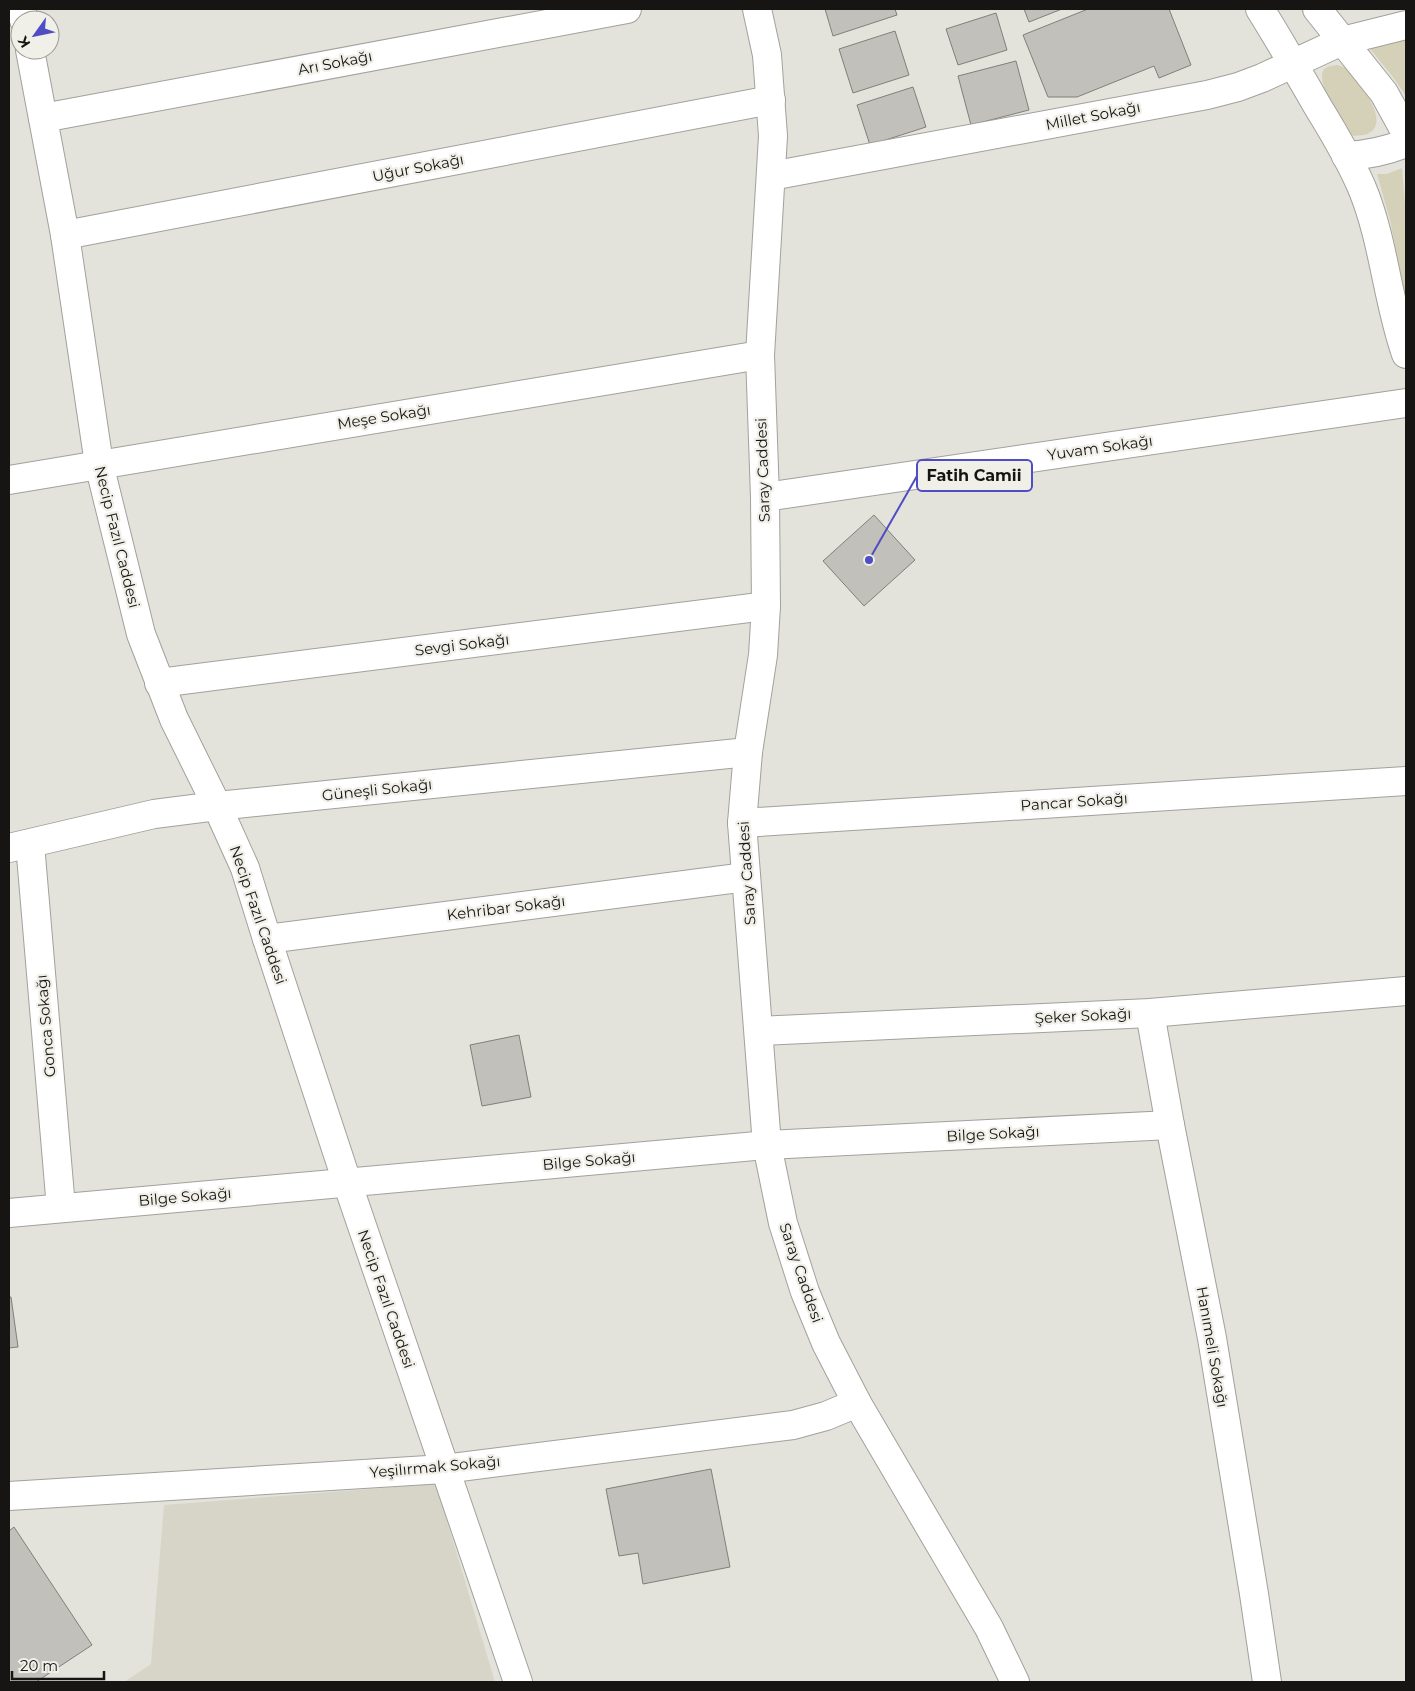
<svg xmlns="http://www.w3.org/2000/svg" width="1415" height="1691" viewBox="0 0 1415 1691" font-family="Montserrat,sans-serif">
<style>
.built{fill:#d7d5c7}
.green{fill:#d5d1b8}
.building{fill:#c2c0ba;stroke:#807f79}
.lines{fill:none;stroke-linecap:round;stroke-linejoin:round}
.street-casing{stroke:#a2a19b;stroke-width:30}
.secondary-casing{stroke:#a2a19b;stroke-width:30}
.street{stroke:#fff;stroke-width:28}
.secondary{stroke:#fff;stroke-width:28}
.labels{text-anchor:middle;stroke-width:4.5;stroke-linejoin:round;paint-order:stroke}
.street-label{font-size:15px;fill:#161513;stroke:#f0efe8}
.leader{fill:none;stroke:#4f4dc3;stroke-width:2}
.callout-dot{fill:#4f4dc3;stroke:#f0efe8;stroke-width:2}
.callout{fill:#f0efe8;stroke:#4f4dc3;stroke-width:2}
.callout-label{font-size:16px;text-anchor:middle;font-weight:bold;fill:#161513}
</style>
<rect width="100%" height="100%" fill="#e3e2db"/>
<path class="built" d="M436,1484L495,1682H124L151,1664L164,1505Z"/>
<g class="green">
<path d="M1406,35V96L1393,77L1367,45Z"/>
<path d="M1337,65C1341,66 1345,67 1348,70C1359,79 1391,123 1369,133C1365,136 1358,135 1353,136C1353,135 1347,132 1347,131C1339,123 1317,82 1323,71C1326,66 1332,66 1337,65Z"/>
<path d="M1402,168L1406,216V301L1390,220L1377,174H1387Z"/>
</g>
<g class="building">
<path d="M825,9H895L897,15L833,36Z"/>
<path d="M1024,9H1062L1029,22Z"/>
<path d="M1088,9H1169L1191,65L1159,78L1154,66L1077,97H1048L1023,35Z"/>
<path d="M996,13L1007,50L958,65L946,29Z"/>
<path d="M895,31L909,75L853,93L839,49Z"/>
<path d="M1016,61L1029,110L971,125L958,76Z"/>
<path d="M913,87L926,127L870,145L857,105Z"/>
<path d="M874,515L915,560L864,606L823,561Z"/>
<path d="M519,1035L531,1097L482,1106L470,1045Z"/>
<path d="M9,1297H11L18,1347L9,1348Z"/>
<path d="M711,1469L730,1567L643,1584L638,1553L619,1556L606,1489Z"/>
<path d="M14,1527L92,1645L36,1682H9V1531Z"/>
</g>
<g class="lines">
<g class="street-casing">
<g id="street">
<path d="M43,118L627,9"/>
<path d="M771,176L1207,95L1238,87L1262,78L1342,41L1406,25"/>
<path d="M65,235L771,100"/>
<path d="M9,480L760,355"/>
<path d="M765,497L1406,403"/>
<path d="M159,683L766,606"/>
<path d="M742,823L1406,781"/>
<path d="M30,844L61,1208"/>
<path d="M9,848L154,814L217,806L748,752"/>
<path d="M267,939L746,877"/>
<path d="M1150,1013L1170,1125L1212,1338L1254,1594L1267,1682"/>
<path d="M759,1031L1150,1013L1406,991"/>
<path d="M9,1213L767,1145L1170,1125"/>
<path d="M9,1496L444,1469L793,1425L826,1416L857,1403"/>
</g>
</g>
<g class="secondary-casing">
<g id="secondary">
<path d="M21,9L24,20"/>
<path d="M757,9L767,55L773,136L760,355L765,497L766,606L763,655L748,752L742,823L767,1145L783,1223L805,1292L826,1343L857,1403L989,1628L1015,1682"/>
<path d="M1260,9C1280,41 1299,74 1318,107C1334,133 1350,160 1362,188C1384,241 1387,300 1406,354"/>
<path d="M1317,9L1384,93L1406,133"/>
<path d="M30,50L65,235L99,464L141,634L174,719L217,806L245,868L267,939L347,1182L518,1682"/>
<path d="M1346,156C1367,155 1386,151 1406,143"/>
</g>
</g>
<use href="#street" class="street"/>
<use href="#secondary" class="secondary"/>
</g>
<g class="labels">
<g class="street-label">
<text transform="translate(335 63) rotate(-11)" y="5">Arı Sokağı</text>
<text transform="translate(1093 116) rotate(-11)" y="5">Millet Sokağı</text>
<text transform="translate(418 168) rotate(-11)" y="5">Uğur Sokağı</text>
<text transform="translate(384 417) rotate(-9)" y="5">Meşe Sokağı</text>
<text transform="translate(1100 448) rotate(-8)" y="5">Yuvam Sokağı</text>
<text transform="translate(763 470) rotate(-92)" y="5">Saray Caddesi</text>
<text transform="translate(117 537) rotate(76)" y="5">Necip Fazıl Caddesi</text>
<text transform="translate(462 645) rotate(-7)" y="5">Sevgi Sokağı</text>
<text transform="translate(377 790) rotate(-6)" y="5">Güneşli Sokağı</text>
<text transform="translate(1074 802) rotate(-4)" y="5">Pancar Sokağı</text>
<text transform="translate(747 873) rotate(-94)" y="5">Saray Caddesi</text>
<text transform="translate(506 908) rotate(-7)" y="5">Kehribar Sokağı</text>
<text transform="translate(258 915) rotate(71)" y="5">Necip Fazıl Caddesi</text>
<text transform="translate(1083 1016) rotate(-3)" y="5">Şeker Sokağı</text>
<text transform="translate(46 1026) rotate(-95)" y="5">Gonca Sokağı</text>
<text transform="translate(993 1134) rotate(-3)" y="5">Bilge Sokağı</text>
<text transform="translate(589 1161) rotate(-5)" y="5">Bilge Sokağı</text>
<text transform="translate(185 1197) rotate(-5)" y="5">Bilge Sokağı</text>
<text transform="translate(801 1273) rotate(71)" y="5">Saray Caddesi</text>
<text transform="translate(386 1299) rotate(71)" y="5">Necip Fazıl Caddesi</text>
<text transform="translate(1212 1347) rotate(80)" y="5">Hanımeli Sokağı</text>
<text transform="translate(435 1467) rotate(-5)" y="5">Yeşilırmak Sokağı</text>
</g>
</g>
<path class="leader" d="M869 560L917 476"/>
<circle class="callout-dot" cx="869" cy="560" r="5"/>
<rect class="callout" x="917" y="460" width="115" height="31" rx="5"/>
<g class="callout-label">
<text x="974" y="481">Fatih Camii</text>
</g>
<rect width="1415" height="1691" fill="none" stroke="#161513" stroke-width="20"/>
<g transform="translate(35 35) rotate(237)"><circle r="24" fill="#f0efe8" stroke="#999893"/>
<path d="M0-4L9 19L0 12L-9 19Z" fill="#4f4dc3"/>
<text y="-8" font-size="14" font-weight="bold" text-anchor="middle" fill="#161513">K</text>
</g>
<path d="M12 1671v8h92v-8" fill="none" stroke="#161513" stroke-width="2.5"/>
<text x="20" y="1671" font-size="15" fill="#161513" stroke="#f0efe8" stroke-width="4" paint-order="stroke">20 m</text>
</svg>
